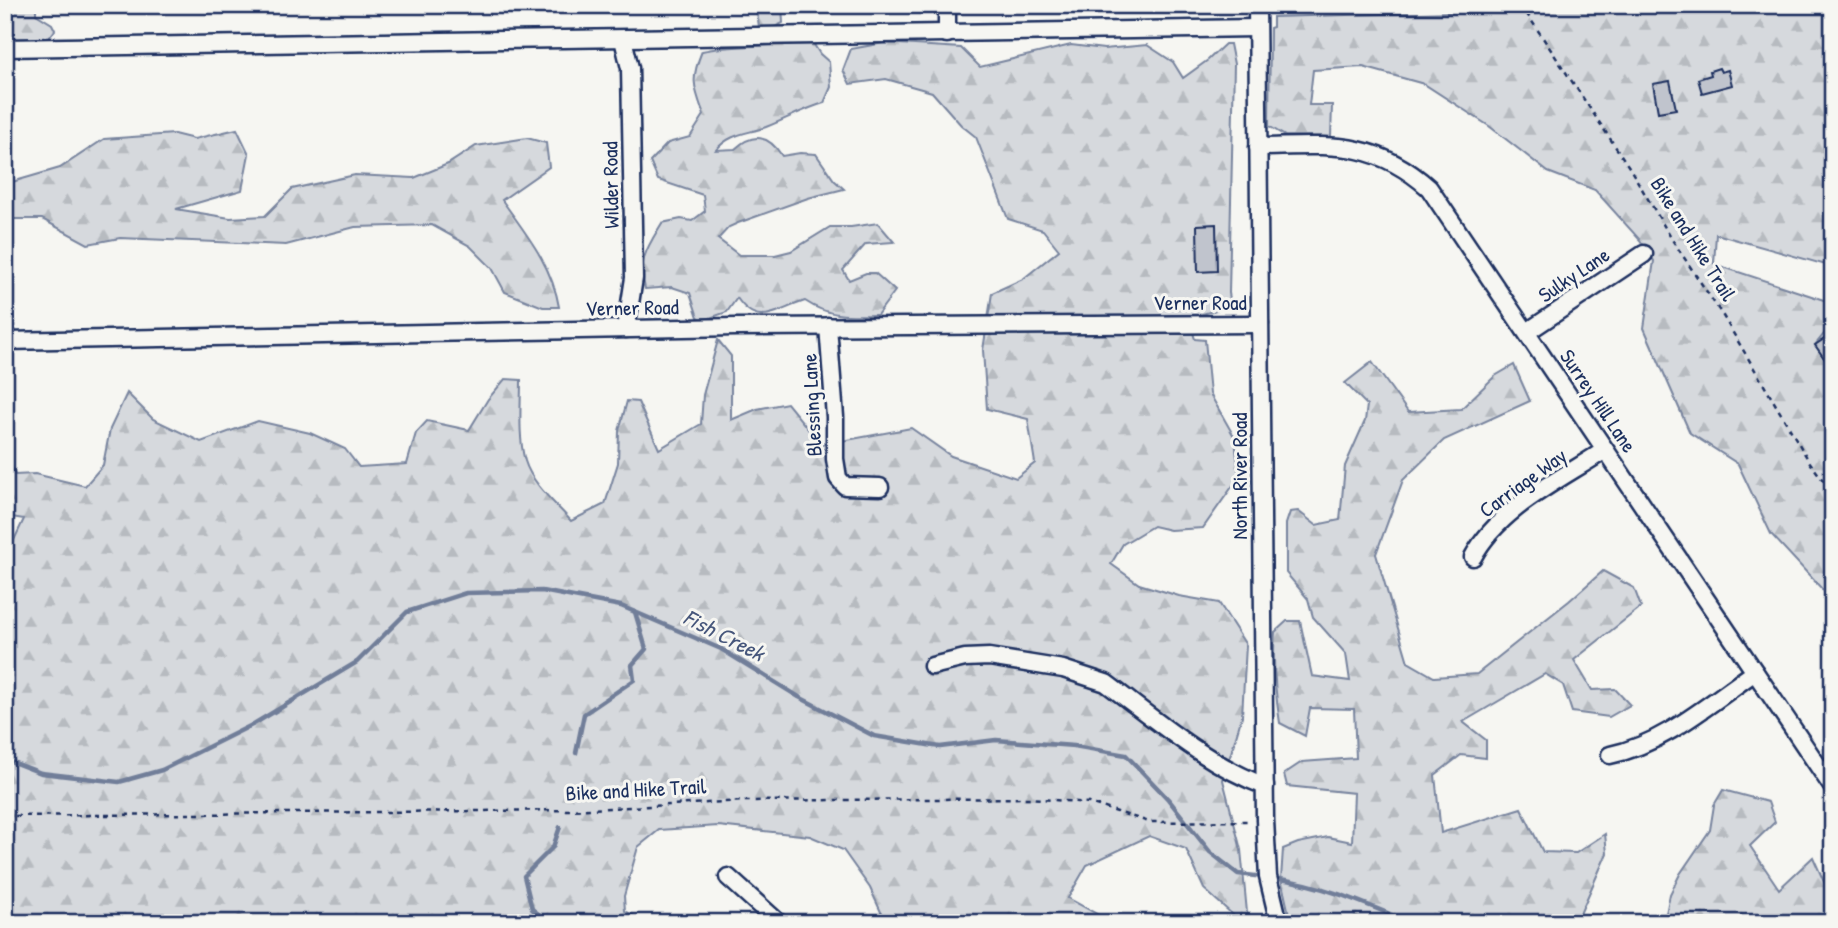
<svg xmlns="http://www.w3.org/2000/svg" width="1838" height="928" viewBox="0 0 1838 928" font-family="'Patrick Hand',sans-serif">
<style>
.forest{fill:url(#forest-firs);stroke:#78849e;stroke-width:2}
.lines{fill:none;stroke-linecap:round;stroke-linejoin:round}
.stream{stroke:#717e99;stroke-width:4.5}
.building{fill:#c0c4cd;stroke:#1b2f5e;stroke-width:2}
.minor-casing{stroke:#1b2f5e;stroke-width:21}
.path{stroke:#1b2f5e;stroke-width:2.5;stroke-dasharray:5 5;stroke-linecap:butt}
.minor{stroke:#f6f6f2;stroke-width:16}
.labels{text-anchor:middle;stroke-width:6;stroke-linejoin:round;paint-order:stroke}
.street-label{font-size:21px;fill:#1b2f5e;stroke:#f6f6f2}
.water-label{font-size:23px;font-style:italic;fill:#46567b;stroke:#f6f6f2}
</style>
<defs>
<pattern id="forest-firs" width="22" height="20" patternUnits="userSpaceOnUse" patternTransform="scale(1.75)"><rect width="22" height="20" fill="#d6d9dd"/><path d="M5 1l3.5 6h-7zM16 11l3.5 6h-7z" fill="#b7bbc0"/></pattern>
</defs>
<rect width="100%" height="100%" fill="#f6f6f2"/>
<filter id="ink" filterUnits="userSpaceOnUse"><feTurbulence type="fractalNoise" baseFrequency=".0143" numOctaves="2"/><feDisplacementMap in="SourceGraphic" scale="14" xChannelSelector="R" yChannelSelector="G"/><feConvolveMatrix kernelMatrix="1 2 1 2 8 2 1 2 1" color-interpolation-filters="sRGB"/></filter>
<g filter="url(#ink)">
<g class="forest">
<path d="M5,5H36V14L52,24L55,30L49,38L5,40Z"/>
<path d="M756,5H782L783,23L770,29L759,27Z"/>
<path d="M1489,5H1833V267L1716,234L1714,264L1833,303V323L1815,345L1833,371V601L1771,534L1738,464L1690,433L1644,328L1654,261L1640,240L1595,190L1548,172L1489,126L1424,84L1363,67L1313,70L1309,105H1332L1331,137L1285,136L1269,126L1270,28L1273,27V17L1492,11Z"/>
<path d="M811,40L820,54L829,62L831,87L824,103C804,109 786,119 766,127C747,134 730,133 716,150L735,149C753,132 769,135 782,156L800,153L816,154L834,180L844,189L808,198L738,223L729,227L718,239L739,255H775L791,251L830,227H851L878,223L894,242L866,244L843,270L849,280L866,273H875L895,291L877,315C849,316 829,317 805,301C776,310 758,329 737,298L727,312L704,320L698,317L690,293L672,287L645,289C638,259 647,248 662,223L681,219L692,221L705,211L703,195L658,180L650,162L668,143L690,137L704,115C694,87 690,80 702,51C738,43 775,49 811,40Z"/>
<path d="M884,43L961,48L980,67L1071,45L1104,49L1147,45L1173,62L1183,78L1208,60L1225,44H1230L1234,64L1229,293L1231,306L1188,318L1195,339L1205,340L1210,394L1235,438L1239,477L1203,528L1170,530L1153,526L1123,544L1111,564L1139,584L1179,596L1219,603L1246,645L1242,716L1223,780L1241,850L1248,923H1242L1204,889L1186,849L1149,836L1087,865L1068,898L1113,923H886L870,888L843,850L810,836L718,826L659,830L638,847L624,896L625,911L647,923H5V559L24,519L5,516V449L15,475L35,474L85,486L103,465L110,429L127,393L153,419L201,442L258,421L310,433L345,449L359,467L407,464L416,433L427,421L469,430L488,399L505,379L521,380C521,404 518,438 525,461C532,484 556,504 571,521L605,504L618,463L619,431L627,401L638,402L659,449L701,424L703,395L718,340L731,356V420L757,409L787,403L821,445L911,428L951,456L1016,478L1035,463L1028,419L987,409L983,350L992,293L1023,279L1059,250L1043,230L1008,219L976,137L961,125L932,92L886,79L850,84L843,70L851,49Z"/>
<path d="M237,129L249,154L242,190L176,209L230,218L265,216L292,189L355,175L414,178L448,164L476,146L527,138L546,143L549,167L502,200C526,234 552,265 559,307H543L505,292L492,268L470,246L432,225L355,227L286,245L120,238L88,244L42,219H5V184L60,168L104,139L174,134L194,139Z"/>
<path d="M1372,362L1408,412L1461,409L1495,376L1514,365L1530,401L1444,440L1403,480L1376,554L1408,662L1434,677L1477,674L1569,601L1603,571L1634,588L1641,607L1574,660L1592,690L1615,689L1630,705L1609,717L1572,712L1563,685L1545,674L1463,722L1486,740V758L1461,755L1435,775L1441,833L1521,808L1543,852L1576,853L1605,834L1607,853L1576,923H1291L1281,879L1283,849L1298,843L1328,837L1352,842L1354,793L1287,786L1284,774L1302,762L1356,758L1354,709L1310,708L1305,736L1280,723C1275,692 1272,664 1275,632L1287,621H1300L1312,676L1350,681L1346,654L1313,617L1308,599L1286,573V524L1290,512L1298,511L1316,525L1340,520L1345,466L1365,421L1367,405L1345,383Z"/>
<path d="M1723,790L1768,802L1775,822L1750,846L1779,889L1813,857L1833,902V923H1664L1670,894L1680,874L1710,830L1714,805Z"/>
</g>
<g class="lines">
<g class="stream">
<path d="M576,753L584,714L634,680L632,665L646,649L635,612"/>
<path d="M5,759L41,773L119,782L162,770L252,725L357,662L407,612L466,593L542,591L621,606L721,649L799,697L874,736L940,747L996,740L1074,746L1126,755L1168,799L1210,852L1238,874L1264,877"/>
<path d="M1273,878C1321,884 1366,904 1411,923"/>
<path d="M550,923L532,909L524,876L553,847L560,827"/>
</g>
</g>
<g class="building">
<path d="M1719,68L1721,72L1728,70L1732,85L1702,93L1698,79L1711,75L1710,71Z"/>
<path d="M1670,81L1676,109L1658,112L1653,84Z"/>
<path d="M1216,224L1217,271L1198,272L1197,225Z"/>
<path d="M1833,333V371L1815,345Z"/>
</g>
<g class="lines">
<g class="minor-casing">
<g id="minor">
<path d="M947,5V34"/>
<path d="M1257,5L1265,820L1268,877L1279,923"/>
<path d="M623,39L630,68L634,278L626,329"/>
<path d="M5,48L1256,28"/>
<path d="M1258,147C1328,146 1373,138 1429,188L1833,788"/>
<path d="M828,326L835,417V459L838,478L845,486L880,487"/>
<path d="M1527,332L1644,254"/>
<path d="M5,341L736,327L1260,324"/>
<path d="M1473,557C1499,508 1560,480 1605,450"/>
<path d="M932,666L965,658L989,657L1063,669L1106,683C1156,720 1206,764 1265,786"/>
<path d="M1610,755C1664,744 1710,703 1755,672"/>
<path d="M728,877L779,923"/>
</g>
</g>
<g class="path">
<path d="M1521,5L1629,167L1673,241L1723,316L1809,461L1833,494"/>
<path d="M5,816L572,810L746,801L1030,798L1089,803L1149,822L1251,821"/>
</g>
<use href="#minor" class="minor"/>
</g>
</g>
<g class="labels">
<g class="street-label">
<text transform="translate(611 185) rotate(-91)" y="7">Wilder Road</text>
<text transform="translate(1693 239) rotate(58)" y="7">Bike and Hike Trail</text>
<text transform="translate(1574 275) rotate(-34)" y="7">Sulky Lane</text>
<text x="1200" y="310">Verner Road</text>
<text transform="translate(632 308) rotate(-1)" y="7">Verner Road</text>
<text transform="translate(1598 401) rotate(56)" y="7">Surrey Hill Lane</text>
<text transform="translate(812 405) rotate(-93)" y="7">Blessing Lane</text>
<text transform="translate(1240 476) rotate(-90)" y="7">North River Road</text>
<text transform="translate(1523 483) rotate(-36)" y="7">Carriage Way</text>
<text transform="translate(636 790) rotate(-3)" y="7">Bike and Hike Trail</text>
</g>
<g class="water-label">
<text transform="translate(724 635) rotate(27)" y="8">Fish Creek</text>
</g>
</g>
<rect width="1838" height="928" fill="none" stroke="#f6f6f2" stroke-width="28"/>
<rect x="14" y="14" width="1810" height="900" fill="none" stroke="#1b2f5e" stroke-width="2.5" filter="url(#ink)"/>
</svg>
